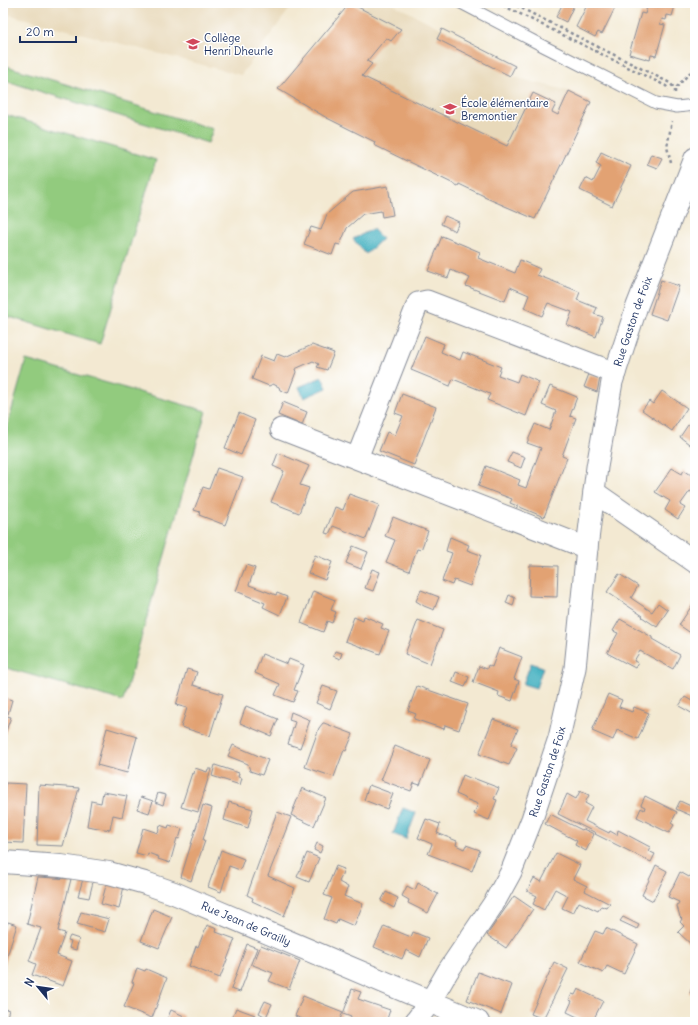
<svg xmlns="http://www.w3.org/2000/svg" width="698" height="1025" viewBox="0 0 698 1025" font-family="Delius,sans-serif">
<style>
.built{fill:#e8d9ba}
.green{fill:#92cb7e;stroke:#567d6e}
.water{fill:#43b0c0;stroke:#2f708f}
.building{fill:#e2a273}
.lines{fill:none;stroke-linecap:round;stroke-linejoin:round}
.lane-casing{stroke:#878c98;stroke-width:13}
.street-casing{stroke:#878c98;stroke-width:23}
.secondary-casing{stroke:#878c98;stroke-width:24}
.path{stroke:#878c98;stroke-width:2.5;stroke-dasharray:3 3;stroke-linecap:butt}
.lane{stroke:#fff;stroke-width:11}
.street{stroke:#fff;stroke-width:21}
.secondary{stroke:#fff;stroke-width:22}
.labels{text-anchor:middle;stroke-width:3;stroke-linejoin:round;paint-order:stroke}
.poi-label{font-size:11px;fill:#1b2f5e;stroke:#fff;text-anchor:start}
.street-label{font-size:11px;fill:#1b2f5e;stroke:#fff}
</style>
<rect width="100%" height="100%" fill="#fff"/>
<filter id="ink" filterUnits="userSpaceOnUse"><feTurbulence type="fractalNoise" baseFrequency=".025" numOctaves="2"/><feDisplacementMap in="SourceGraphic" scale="8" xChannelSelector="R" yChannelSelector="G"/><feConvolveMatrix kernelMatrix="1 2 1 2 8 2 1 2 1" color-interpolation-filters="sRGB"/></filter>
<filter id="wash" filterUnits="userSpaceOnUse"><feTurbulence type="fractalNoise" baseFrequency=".012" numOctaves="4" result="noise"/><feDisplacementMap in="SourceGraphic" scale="16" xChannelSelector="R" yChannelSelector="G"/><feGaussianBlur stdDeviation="0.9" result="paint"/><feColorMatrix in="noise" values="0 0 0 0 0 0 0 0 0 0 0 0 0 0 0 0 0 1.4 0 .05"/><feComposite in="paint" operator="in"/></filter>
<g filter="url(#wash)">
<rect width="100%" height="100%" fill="#f3e9d2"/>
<g class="built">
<path d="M3,3H294L241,75L3,13Z"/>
<path d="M350,3H391L515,66L510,76L569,91L591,102L535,219L484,197V196L459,184L458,186L374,145L375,141L327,118L278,89Z"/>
</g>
<g class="green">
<path d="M3,65L213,129L208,143L3,80Z"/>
<path d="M3,114L156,160L100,344L3,315Z"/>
<path d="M26,360L206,411L123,701L3,667V441Z"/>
</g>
<g class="water">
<path d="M373,229L382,239L366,254L353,239Z"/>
<path d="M322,377L327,388L304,398L299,387Z"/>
<path d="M531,663L543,667L536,688L523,684Z"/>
<path d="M403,808L416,813L406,839L393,834Z"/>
</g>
<g id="blocks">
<g class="building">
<path d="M350,3L401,29L391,41L386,38L367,61L372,64L362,76L507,146L533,93L556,104L552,112L558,115L569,91L591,102L535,219L484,197V196L459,184L458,186L374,145L375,142L327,118L278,89Z"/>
<path d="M563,3H575L566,22L556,17Z"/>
<path d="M588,3H612V4L616,6L602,34L598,32L595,37L576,27Z"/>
<path d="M648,3H676L672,16L667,15L666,20L662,19L660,24L665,25L659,46L656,56L651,55L650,60L629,54L641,13L645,14Z"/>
<path d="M442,29L515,66L510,76L437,39Z"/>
<path d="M601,152L631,166L612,206L580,190L586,178L593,182L601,166L596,163Z"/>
<path d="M651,154L662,158L657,168L647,164Z"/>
<path d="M388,186L393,215L382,217L381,211L363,214L347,228L340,245L336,244L332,255L304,244L311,227L321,230L327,214L353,192Z"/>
<path d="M445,216L459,222L455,231L441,224Z"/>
<path d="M442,236L480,252L478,258L515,273L520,260L540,269L537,275L580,292L577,300L597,308L594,314L603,317L596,337L567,325L572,312L548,303L542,316L524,308L529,295L510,287L505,301L466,286L470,278L451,270L448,278L428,271Z"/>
<path d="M661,280L679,286L667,320L650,314Z"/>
<path d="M425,336L444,344L441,352L460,360L463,352L501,367L498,375L517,382L520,374L539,382L526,416L487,400L490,394L453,379L450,386L411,370Z"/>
<path d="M312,345L334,353L327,370L317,367L319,364L313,361L295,369L296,372L288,393L280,390L279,387L273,384L269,386L252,379L261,356L274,361L277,354L285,357Z"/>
<path d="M589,374L600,378L597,392L584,387Z"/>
<path d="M550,386L577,397L570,416L576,418L562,456L567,458L544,517L510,503L512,499L478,486L486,466L520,480L518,485L526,488L541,448L527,443L535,424L549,430L556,411L542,405Z"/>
<path d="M662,391L687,408L672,431L642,410L649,401L653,404Z"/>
<path d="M402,394L436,407L414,465L379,451L387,432L395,435L403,416L395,413Z"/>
<path d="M283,402L307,412L302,425L278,415Z"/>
<path d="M239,413L255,420L241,455L225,448Z"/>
<path d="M688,425L695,430V445L693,447L680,437Z"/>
<path d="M512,452L525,457L521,468L507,462Z"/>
<path d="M278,453L309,466L300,485L309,488L299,513L271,502L284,471L273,466Z"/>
<path d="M217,468L243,477L225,525L199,515L200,512L194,510L203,487L209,489Z"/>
<path d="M672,468L682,474L684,470L695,478V494L690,491L680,505L685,508L678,519L665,510L670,501L655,492Z"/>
<path d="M349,494L379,505L366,539L333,526L329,534L325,533L335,507L343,510Z"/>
<path d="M393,517L428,531L421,550L417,549L409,571L386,562L395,540L385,536Z"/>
<path d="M450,537L469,545L467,550L481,555L470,586L454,580L452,585L442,581L452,553L446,551Z"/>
<path d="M353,546L368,552L361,569L346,563Z"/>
<path d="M315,555L332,562L325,580L308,573Z"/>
<path d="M246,565L255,568L249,585L276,595L277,593L287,597L280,615L263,607L265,603L236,591Z"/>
<path d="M530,565L558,566L557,597L529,596Z"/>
<path d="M372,569L380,572L373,591L365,588Z"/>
<path d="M619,574L638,586L631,598L652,612L658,603L668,610L657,627L642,617L643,616L607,592Z"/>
<path d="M421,590L439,597L434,610L424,606L416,601Z"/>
<path d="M313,591L335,600L331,610L336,612L332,623L327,621L323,632L301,623Z"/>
<path d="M509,595L515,598L513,606L506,603Z"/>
<path d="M693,604L695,605V636L679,625Z"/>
<path d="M364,616L383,624L381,628L389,631L380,654L345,641L354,617L363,621Z"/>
<path d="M620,619L652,637V639L680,655L673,669L640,651L634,661L638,663L635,668L607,653L618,633L613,631Z"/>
<path d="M418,620L443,630L430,664L405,654Z"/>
<path d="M499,648L522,657L514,679L519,681L512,701L498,696L499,692L473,682L479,666L487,669L488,665L492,667Z"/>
<path d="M335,651L342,653L340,659L333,656Z"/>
<path d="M262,654L287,664L289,659L304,665L294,690L298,691L293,702L275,695L280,684L255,673Z"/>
<path d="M187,669L197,672L193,685L223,694L210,736L181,727L187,708L176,705Z"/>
<path d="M456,672L469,677L465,687L452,682Z"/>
<path d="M323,686L337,691L330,709L316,703Z"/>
<path d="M417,686L468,704L459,730L445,725L444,729L414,719L416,714L408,711Z"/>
<path d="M608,694L622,700L619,707L632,712L634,707L649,713L638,739L617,730L613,740L592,731Z"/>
<path d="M695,696V715L679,706L685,697L692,701Z"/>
<path d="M3,697L12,700L8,714L3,712Z"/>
<path d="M246,706L278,719L271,736L240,723Z"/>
<path d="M291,712L310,720L300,748L288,744L295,722L289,720Z"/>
<path d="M3,715L11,717L3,739Z"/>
<path d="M493,719L518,729L511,745L517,748L509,765L479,754Z"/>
<path d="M323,723H324L353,734L346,751L344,750L334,777L305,767L319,728Z"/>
<path d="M107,728L137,737L127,773L97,765Z"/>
<path d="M233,745L268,760L262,775L250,771L248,764L228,756Z"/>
<path d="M395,746L430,760L420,785L414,783L411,791L381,780Z"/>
<path d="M215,765L239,773L238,777L242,778L240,785L212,776Z"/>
<path d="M195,768L207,772L208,769H211L198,812L181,807L192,773L194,774Z"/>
<path d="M463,775L472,779L473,778L499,788L494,799L497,800L489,820L474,814L478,804L465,799V798L456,794Z"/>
<path d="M6,783L26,784L23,843L3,842V789Z"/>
<path d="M39,785L79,788L63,846L37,845Z"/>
<path d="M369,785L393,794L387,809L364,800Z"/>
<path d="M302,788L326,798L314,826L291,815Z"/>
<path d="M580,791L589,795L585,803L592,807L585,821L609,833L610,831L617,835L618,830L650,847L648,851L655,854L651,862L595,834L596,833L558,814L567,794L576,799Z"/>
<path d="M103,792L127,796L122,817L113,815L110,830L87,826L91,801L101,803Z"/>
<path d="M158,793L166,795L163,805L155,802Z"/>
<path d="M645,796L677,812L671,823L674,825L669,833L637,817L641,808L644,810L645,807L641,805Z"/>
<path d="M141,797L153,801L149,813L137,809Z"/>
<path d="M680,801L695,808L692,816L676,809Z"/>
<path d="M229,802L253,809L248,828L224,820Z"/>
<path d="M203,805L212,808L203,840L205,841L191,881L181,877Z"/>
<path d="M277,812L291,817L268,876L295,888L284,916L252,901L253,898L247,895Z"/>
<path d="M550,814L582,830L583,829L594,834L586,851L575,845L577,841L545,824Z"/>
<path d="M426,819L440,824L437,833L457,841L456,845L464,849L466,845L480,850L472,871L428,854L432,844L418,838Z"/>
<path d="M160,825L168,828L169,825L182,829L179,839L177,838L170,863L158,859L159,857L148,853L147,856L136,853L143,828L158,833Z"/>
<path d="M317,843L323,846L320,853L314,850Z"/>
<path d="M221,850L244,859L240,870L229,866L221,892L208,887Z"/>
<path d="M307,853L319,858L309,882L297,877Z"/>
<path d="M556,853L580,865L573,879L587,886L585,891L610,904L607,908L601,906L598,911L579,902L573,913L562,908L568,896L555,889L544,910L533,904L537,896L527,891L534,878L541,882Z"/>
<path d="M656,865L667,871L653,901L642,895Z"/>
<path d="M336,866L344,869L339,882L348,887L344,896L363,904L354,926L338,919L336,924L324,919L332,898L324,895Z"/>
<path d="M680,872L689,877L691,875L695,878V948L678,932L684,926L680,922L682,919L680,917L677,906L679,902L668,897Z"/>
<path d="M38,877L71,879L58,931L65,933L57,955L72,961L63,986L32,975L36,964L29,961L41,928L27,924Z"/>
<path d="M83,879L93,882L89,898L78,896Z"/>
<path d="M107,882L124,886L119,909L101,904Z"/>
<path d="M418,883L438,894L428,913L408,903L409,900L402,896L407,886L415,890Z"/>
<path d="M386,892L398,898L394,908L381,901Z"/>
<path d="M514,896L533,909L506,948L487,935Z"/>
<path d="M153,909L172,917L159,948L141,941Z"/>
<path d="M81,912L109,919L105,932L77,924Z"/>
<path d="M623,917L639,925L637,929L620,921Z"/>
<path d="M8,922L17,925L3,969V932Z"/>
<path d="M207,925L217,929L216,932L235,939L220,978L189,966L196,946L198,947Z"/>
<path d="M384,926L411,937L413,932L428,938L420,957L406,950L402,959L374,947Z"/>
<path d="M606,928L638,944L624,974L607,966L603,973L580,962L595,931L603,934Z"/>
<path d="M70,936L79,939L76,950L69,948L71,941L68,940Z"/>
<path d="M247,944L257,948L240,992L231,989Z"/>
<path d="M261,945L300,961L289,989L269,981L273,973L253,965Z"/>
<path d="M554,962L568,969L543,1019L531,1014Z"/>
<path d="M137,968L145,971L146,969L167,978L152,1018L124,1007L134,983L132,982Z"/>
<path d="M478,972L512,985L501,1014L467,1000Z"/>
<path d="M695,978V995L690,993Z"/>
<path d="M352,989L361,992L358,999L390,1010L386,1022H350L351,1017L343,1014Z"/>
<path d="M578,989L603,1001L592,1022H588L567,1012L572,1001L569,1000L572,994L575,995Z"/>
<path d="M303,996L343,1012L339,1022H309L295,1016Z"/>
<path d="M265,1001L272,1004L266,1017L259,1013Z"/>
<path d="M3,1008L9,1010L5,1022H3Z"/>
<path d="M236,1008L255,1015L252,1022H230Z"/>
<path d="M171,1010L184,1016L182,1022H166Z"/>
</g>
</g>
</g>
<g filter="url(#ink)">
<use href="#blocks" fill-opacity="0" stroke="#878c98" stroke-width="1"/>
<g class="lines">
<g class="lane-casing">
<path id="lane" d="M461,3L545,47L656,103L677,107L695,105"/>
</g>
<g class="street-casing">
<g id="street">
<path d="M281,429L587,548"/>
<path d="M357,458L418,303L427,301L615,373"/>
<path d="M594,492L695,562"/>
<path id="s1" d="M415,1022L430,1002L448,971L494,903L511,872L532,819L559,738L575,668L587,548L597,467L612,382L637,306L695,158"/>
</g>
</g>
<g class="secondary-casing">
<g id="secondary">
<path id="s2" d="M3,862L61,866L109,873L145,883L174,893L478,1022"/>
</g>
</g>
<g class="path">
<path d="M498,3L666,86L669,90"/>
<path d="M511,3L670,83L675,89"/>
<path d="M675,93V89L695,67"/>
<path d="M671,163L667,147L672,121"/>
</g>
<use href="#lane" class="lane"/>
<use href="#street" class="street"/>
<use href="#secondary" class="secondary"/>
</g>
</g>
<defs>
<g id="school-bare" transform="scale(1.08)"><path d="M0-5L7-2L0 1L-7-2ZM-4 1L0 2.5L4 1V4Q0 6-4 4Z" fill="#d1495b" stroke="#fff" stroke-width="2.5" paint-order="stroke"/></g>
</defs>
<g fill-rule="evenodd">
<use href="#school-bare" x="193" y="44"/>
<use href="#school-bare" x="450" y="109"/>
</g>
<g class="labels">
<g class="poi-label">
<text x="204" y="42">Collège<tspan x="204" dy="13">Henri Dheurle</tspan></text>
<text x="461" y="107">École élémentaire<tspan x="461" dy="13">Bremontier</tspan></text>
</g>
<g class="street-label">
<text dy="4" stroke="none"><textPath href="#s1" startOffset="745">Rue Gaston de Foix</textPath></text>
<text dy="4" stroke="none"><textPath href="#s1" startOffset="285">Rue Gaston de Foix</textPath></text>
<text dy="4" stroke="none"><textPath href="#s2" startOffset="253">Rue Jean de Grailly</textPath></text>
</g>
</g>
<rect width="698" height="1025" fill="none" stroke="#fff" stroke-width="16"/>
<g transform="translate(38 987) rotate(299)" stroke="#ffffff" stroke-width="3" paint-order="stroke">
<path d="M0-3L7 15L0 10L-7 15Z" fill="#1b2f5e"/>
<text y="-6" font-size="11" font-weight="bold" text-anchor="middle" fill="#1b2f5e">N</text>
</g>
<path d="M20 36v6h56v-6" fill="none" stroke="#1b2f5e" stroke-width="2"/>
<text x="26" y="36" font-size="12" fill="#1b2f5e" stroke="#ffffff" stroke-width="3" paint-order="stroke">20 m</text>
</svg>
